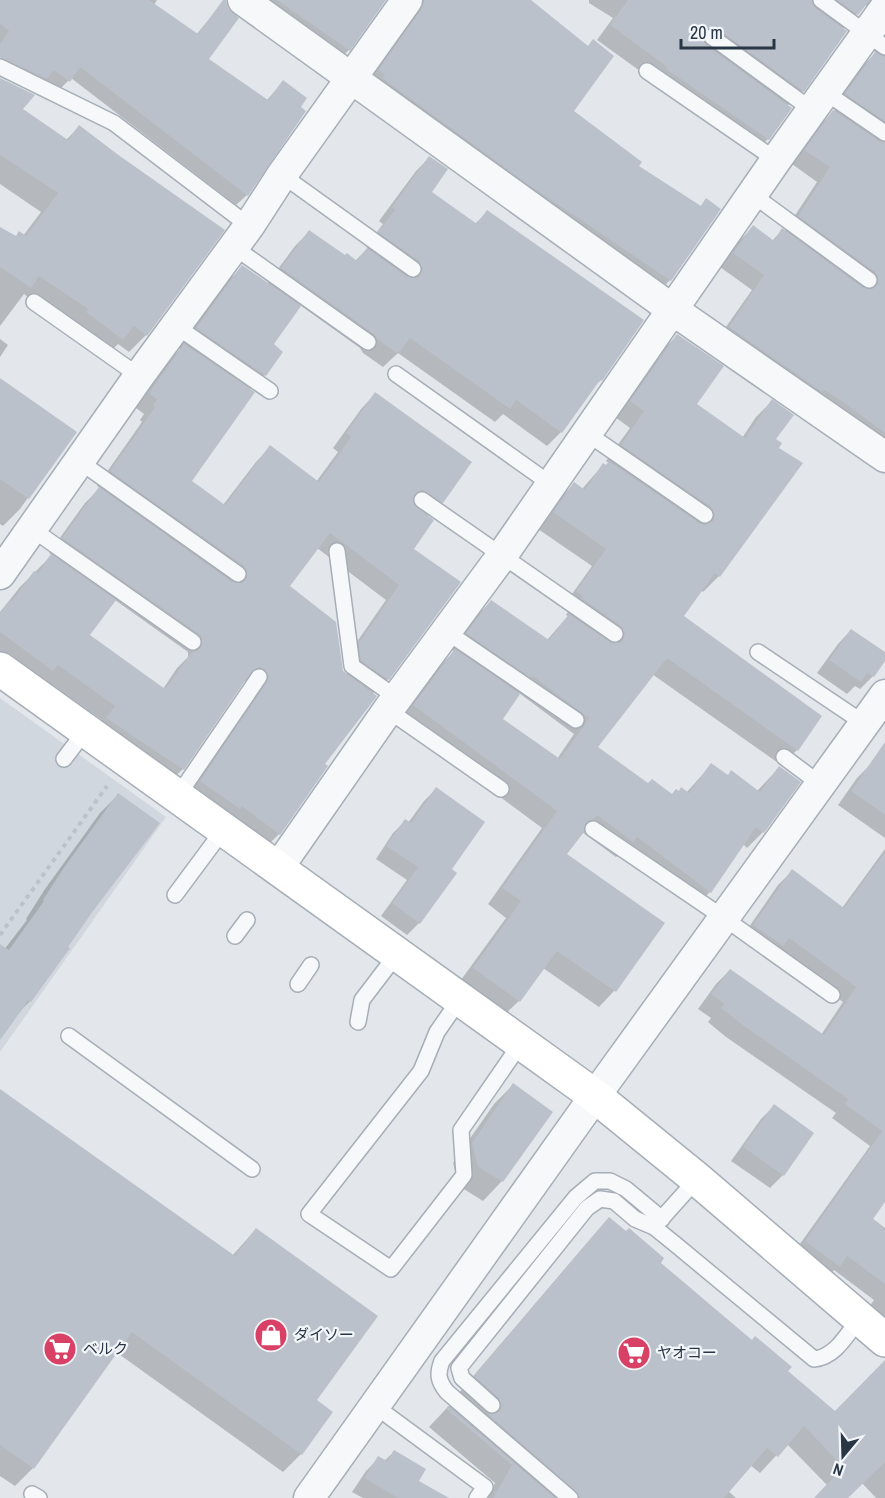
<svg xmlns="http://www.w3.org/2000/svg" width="885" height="1498" viewBox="0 0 885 1498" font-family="'Archivo Narrow','Noto Sans JP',sans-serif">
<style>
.built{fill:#d1d7de}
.shadow{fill:#0003;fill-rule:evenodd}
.building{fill:#bac1ca}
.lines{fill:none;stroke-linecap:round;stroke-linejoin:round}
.lane-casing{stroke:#a7aeb7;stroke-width:18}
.street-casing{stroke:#a7aeb7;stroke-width:33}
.secondary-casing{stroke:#a7aeb7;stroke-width:36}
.path{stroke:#bdc2c8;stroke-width:4;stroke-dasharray:4.5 4.5;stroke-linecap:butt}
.lane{stroke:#f6f8fa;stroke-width:15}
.street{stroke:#f6f8fa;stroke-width:30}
.secondary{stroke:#fff;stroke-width:33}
.labels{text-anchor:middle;stroke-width:4.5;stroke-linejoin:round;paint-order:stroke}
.poi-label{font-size:15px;fill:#293646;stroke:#f3f6f9;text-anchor:start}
</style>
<rect width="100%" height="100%" fill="#e3e7ec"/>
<path class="built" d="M0,698L166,817L0,1052Z"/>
<g class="shadow">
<path d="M0,0H157L154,5L196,35L219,7L207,60L266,101L283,82L247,195L236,205L71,78L58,91L0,64L3,60L0,57Z"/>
<path d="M261,0H384L349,50L335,63Z"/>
<path d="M404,0H529L572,112L637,166L700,207L706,200L719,209L670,280L656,294L365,85L408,25L411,16Z"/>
<path d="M589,0H885L864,6L842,30L803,91L787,106L790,108L768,139L754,153L597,40L613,18L589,3Z"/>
<path d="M885,34V450L716,341L752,290L720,267L739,241L753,227L772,241L782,230L784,232L817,182L792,164L820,125L835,110L832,108L861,67L876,53L873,50Z"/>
<path d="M0,79L21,110L66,140L79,127L146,335L129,352L118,344L105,357L71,328L24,294L0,326V242L23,236L41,212L0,184Z"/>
<path d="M429,158L430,192L474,225L487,212L601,380L591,389L561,432L547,446L503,414L495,422L398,353L383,367L363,353L360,348L300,305L272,345L281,352L265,375L249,390L190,481L223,505L256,462L270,447L316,482L338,452L333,448L361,409L375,394L442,502L427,517L412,549L459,582L388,679L372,694L323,764L279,834L265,848L187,796L251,683L244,681L183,769L168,783L93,733L102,720L43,679L38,685L0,656V612L20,587L52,555L49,553L85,503L100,488L97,486L142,422L140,420L144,414L136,408L170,360L180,349L178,348L223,286L242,267L267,284L295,246L309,232L345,257L355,261L368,248L366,247L383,224L379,221L416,171ZM317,548L386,600L354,646L345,655L347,675L342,671L288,586ZM115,600L188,652V657L177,668L163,689L88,635Z"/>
<path d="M677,336L695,404L742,438L756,417L772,401L774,440L719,576L703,592L701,590L682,616L797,750L781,765L652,674L596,747L648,785L672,796L686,793L711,765L727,777L757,791L779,768L763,832L747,848L743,844L710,892L695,907L621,852L616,857L582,832L565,854L663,924L614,991L599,1007L543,968L519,1001L503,1016L458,984L506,918L488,904L542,828L398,721L439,667L454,651L452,650L475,617L491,602L547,640L568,616L566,615L568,612L562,608L592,566L538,529L558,500L574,484L582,489L603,465L605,466L609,463L606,461L630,428L615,417L661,351ZM519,693L574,734L557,759L501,719Z"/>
<path d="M0,339L8,345L0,357Z"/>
<path d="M0,380L75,432L20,509L3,526L0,524Z"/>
<path d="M851,630L885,654V659L873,676L860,689L855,686L847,694L817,673L838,644Z"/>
<path d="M871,764L885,774V838L838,805L857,778Z"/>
<path d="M436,789L450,869L419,923L407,935L381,916L407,880L376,859L393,833L405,821L408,823L424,801Z"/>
<path d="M118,795L92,910L30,1001L17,1014L0,1038V955L27,920L26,919L45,889L100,813Z"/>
<path d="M885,849V1200L872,1218L885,1228V1333L862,1317L874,1300L834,1270L825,1280L792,1255L870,1146L832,1118L836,1113L726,1037L708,1022L711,1018L698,1009L716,984L730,970L821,1035L843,1002L775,952L768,959L740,940L778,885L792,871L842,908Z"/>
<path d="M513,1085L551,1112L502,1181L483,1201L459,1186L453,1163L494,1104Z"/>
<path d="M0,1091L232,1256L256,1229L314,1400L301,1454L283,1472L116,1352L33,1468L15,1486L0,1476Z"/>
<path d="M774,1106L812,1133L783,1175L770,1188L731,1161L761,1119Z"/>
<path d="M609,1219L835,1413L885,1380V1498H876L862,1483L846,1498H815L827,1485L787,1444L760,1473L750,1465L728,1491L736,1498H487L495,1483L429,1427L459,1395L458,1394L592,1237Z"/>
<path d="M394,1452L417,1481L431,1498H363L352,1492L366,1471L379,1458L384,1461Z"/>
</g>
<g class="building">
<path d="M0,0H149L198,34L223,0H226L228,8L239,18L209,59L268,100L283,80L307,98L301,107L306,111L248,196L80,67L70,82L54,70L47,79L0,57V44L9,31L0,24Z"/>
<path d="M277,0H386L350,51Z"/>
<path d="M424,0H531L588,46L593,39L614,56L574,111L642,162L639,166L701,206L706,198L721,209L671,281L526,183L382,78L385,75L378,70L421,10Z"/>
<path d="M628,0H811L815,8L847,31L804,92L718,29L709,28L704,32L703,40L706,45L792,108L769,140L666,69L667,67L610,25Z"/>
<path d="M837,0H870L858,15Z"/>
<path d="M875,52L885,57V121L845,94Z"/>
<path d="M0,78L35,95L23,109L68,140L79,125L117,154L225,230L147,336L134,326L123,340L86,312L88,309L39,276L31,288L0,267V227L16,236L19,231L26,236L58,193L0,155Z"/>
<path d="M833,110L879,141L885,143V433L843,402L824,390L822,392L729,327L764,275L733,253L753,225L774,241L782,228L863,288L872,289L877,285L878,277L875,272L798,216L830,167L804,150Z"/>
<path d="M429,156L448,169L432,192L477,224L487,210L644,320L602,381L600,380L562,433L516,400L510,409L410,338L398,354L377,339L374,334L281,268L309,230L345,255L347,253L357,261L367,248L407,277L418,278L423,269L419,261L378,232L395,210L392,207Z"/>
<path d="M242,265L301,306L274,344L283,352L266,376L196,328Z"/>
<path d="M677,334L724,366L697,404L745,438L772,399L794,415L776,439L782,443L779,448L803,463L720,577L715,573L684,616L822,716L798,751L667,658L598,747L648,783L652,779L672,794L676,789L679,791L681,787L689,793L711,763L728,775L731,770L760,792L779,766L801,782L764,833L756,827L711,893L637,837L633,842L597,815L594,819L588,821L585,824L584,832L567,854L665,923L616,992L557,951L520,1002L473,968L521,901L502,888L557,811L413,705L455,649L520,694L503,719L560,759L584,726L589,718L533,676L531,678L466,633L491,600L549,640L569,614L610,642L619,643L623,640L625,634L621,626L581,598L583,596L576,591L606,549L553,512L574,482L585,490L603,463L606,465L609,461L699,523L705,525L713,521L715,515L711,507L621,445L644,411L630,401Z"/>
<path d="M184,344L255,392L192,481L225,505L270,445L319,482L351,437L346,433L375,392L472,462L443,503L423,490L418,491L414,495V505L434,520L414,549L461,582L389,680L361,661L358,640L360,641L399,585L330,533L290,586L336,622L343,671L377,696L325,764L328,766L280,835L242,806L240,809L200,781L267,682L269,677L265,669L259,667L251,672L184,770L106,718L115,706L58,665L53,671L0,632V613L10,600L12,601L34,571L38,573L51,554L116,600L90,635L165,689L192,652L197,651L201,647L202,637L199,634L62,538L99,487L232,582L242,583L246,579L247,571L244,566L110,471L155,407L153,405L157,399L149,393Z"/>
<path d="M0,378L77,432L29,499L0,479Z"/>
<path d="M851,629L885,652V661L874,677L867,673L861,682L829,660Z"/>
<path d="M885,742V815L851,791Z"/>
<path d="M436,787L485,822L452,869L457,873L420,924L392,903L418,867L386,846L405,819L411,823Z"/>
<path d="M118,793L160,823L93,911L68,947L70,948L31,1002L28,1001L0,1040V944L9,950L44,901L43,900L63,869Z"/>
<path d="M885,852V1202L873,1219L885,1229V1284L847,1256L840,1267L805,1241L882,1131L845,1104L848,1099L740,1023L721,1008L724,1004L711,994L730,969L824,1035L856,987L789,938L783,946L753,925L792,869L844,908Z"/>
<path d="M513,1083L553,1112L503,1182L478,1167L472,1143Z"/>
<path d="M0,1089L235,1256L256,1228L378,1316L317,1400L333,1412L302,1455L132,1332L34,1469L0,1445Z"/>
<path d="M774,1104L814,1133L784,1176L743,1147Z"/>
<path d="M609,1217L626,1231L629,1228L664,1258L661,1263L752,1340L755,1336L792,1367L788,1371L835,1411L885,1360V1462L848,1498H814L843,1467L804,1426L778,1457L767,1448L724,1498H580L576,1491L461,1391L486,1413L494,1414L500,1411L502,1406L499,1398L474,1376Z"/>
<path d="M448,1406L555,1498H493L512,1465L446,1409Z"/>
<path d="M394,1450L426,1469L419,1481L449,1498H398L364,1478L378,1456L387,1461Z"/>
</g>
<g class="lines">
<g class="lane-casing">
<g id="lane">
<path d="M821,0L885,47"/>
<path d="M712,37L812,110"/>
<path d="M0,67L114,123L249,226"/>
<path d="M647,71L776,160"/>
<path d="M825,92L885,133"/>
<path d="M282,175L413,269"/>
<path d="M753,195L869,280"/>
<path d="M234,247L368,342"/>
<path d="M34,302L139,376"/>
<path d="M176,326L270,391"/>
<path d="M396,374L552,485"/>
<path d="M588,434L705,515"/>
<path d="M79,461L238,574"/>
<path d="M422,500L615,634"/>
<path d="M32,529L193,642"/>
<path d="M337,551L352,666L397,698"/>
<path d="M447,632L576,720"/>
<path d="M758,652L865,724"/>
<path d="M388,710L501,789"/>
<path d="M784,757L820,784"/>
<path d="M64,759L86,730"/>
<path d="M177,797L259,677"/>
<path d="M593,829L724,918L832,995"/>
<path d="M175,895L224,829"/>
<path d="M235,936L247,920"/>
<path d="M298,984L311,965"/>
<path d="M460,999L437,1032L421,1071L309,1214L391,1269L464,1175L461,1130L521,1043"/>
<path d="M358,1022L362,1000L397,954"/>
<path d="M69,1036L252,1169"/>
<path d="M697,1179L654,1227L675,1244L814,1359C836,1357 847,1334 860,1318"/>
<path d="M492,1405L462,1378L459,1368L587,1208L600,1199L614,1201L635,1219L654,1227"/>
<path d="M375,1406L485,1487L477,1498"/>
<path d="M32,1494L39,1498"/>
<path d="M570,1498L447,1392C438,1381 437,1374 442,1361L576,1197L595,1181H610L626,1189L662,1219"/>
</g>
</g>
<g class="street-casing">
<g id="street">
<path d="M243,0L673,310L885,457"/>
<path d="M0,574L139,376L249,226L282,175L407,0"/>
<path d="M278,868L388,710L501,557L776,160L885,8"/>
<path d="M309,1498L595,1096L885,695"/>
</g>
</g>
<g class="secondary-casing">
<path id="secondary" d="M0,669L595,1096L697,1179L885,1340"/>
</g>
<path class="path" d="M0,935L107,786"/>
<use href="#lane" class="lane"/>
<use href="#street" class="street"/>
<use href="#secondary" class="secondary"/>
</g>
<defs>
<g id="shop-disc" transform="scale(1.725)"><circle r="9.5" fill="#d84165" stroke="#f3f6f9"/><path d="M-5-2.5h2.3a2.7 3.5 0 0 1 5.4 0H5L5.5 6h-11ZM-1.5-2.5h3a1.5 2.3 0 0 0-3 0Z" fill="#fff"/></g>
<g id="supermarket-disc" transform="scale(1.725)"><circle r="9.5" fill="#d84165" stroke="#f3f6f9"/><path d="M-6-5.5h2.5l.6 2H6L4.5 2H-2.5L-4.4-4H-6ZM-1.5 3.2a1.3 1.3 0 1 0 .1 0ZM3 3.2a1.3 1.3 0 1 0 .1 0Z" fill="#fff"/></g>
</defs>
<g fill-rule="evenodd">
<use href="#shop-disc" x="271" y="1335"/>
<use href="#supermarket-disc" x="60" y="1349"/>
<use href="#supermarket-disc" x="634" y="1353"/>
</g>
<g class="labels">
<g class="poi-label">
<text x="294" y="1340">ダイソー</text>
<text x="83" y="1354">ベルク</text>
<text x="657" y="1358">ヤオコー</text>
</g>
</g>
<g transform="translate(843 1456) rotate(199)" stroke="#f3f6f9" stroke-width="4.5" paint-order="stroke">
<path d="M0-4.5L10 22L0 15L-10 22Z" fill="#293646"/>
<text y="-9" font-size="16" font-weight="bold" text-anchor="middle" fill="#293646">N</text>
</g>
<path d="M681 39v9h93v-9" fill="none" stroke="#293646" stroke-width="3"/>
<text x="690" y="39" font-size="18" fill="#293646" stroke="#f3f6f9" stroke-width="4.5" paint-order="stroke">20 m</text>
</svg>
